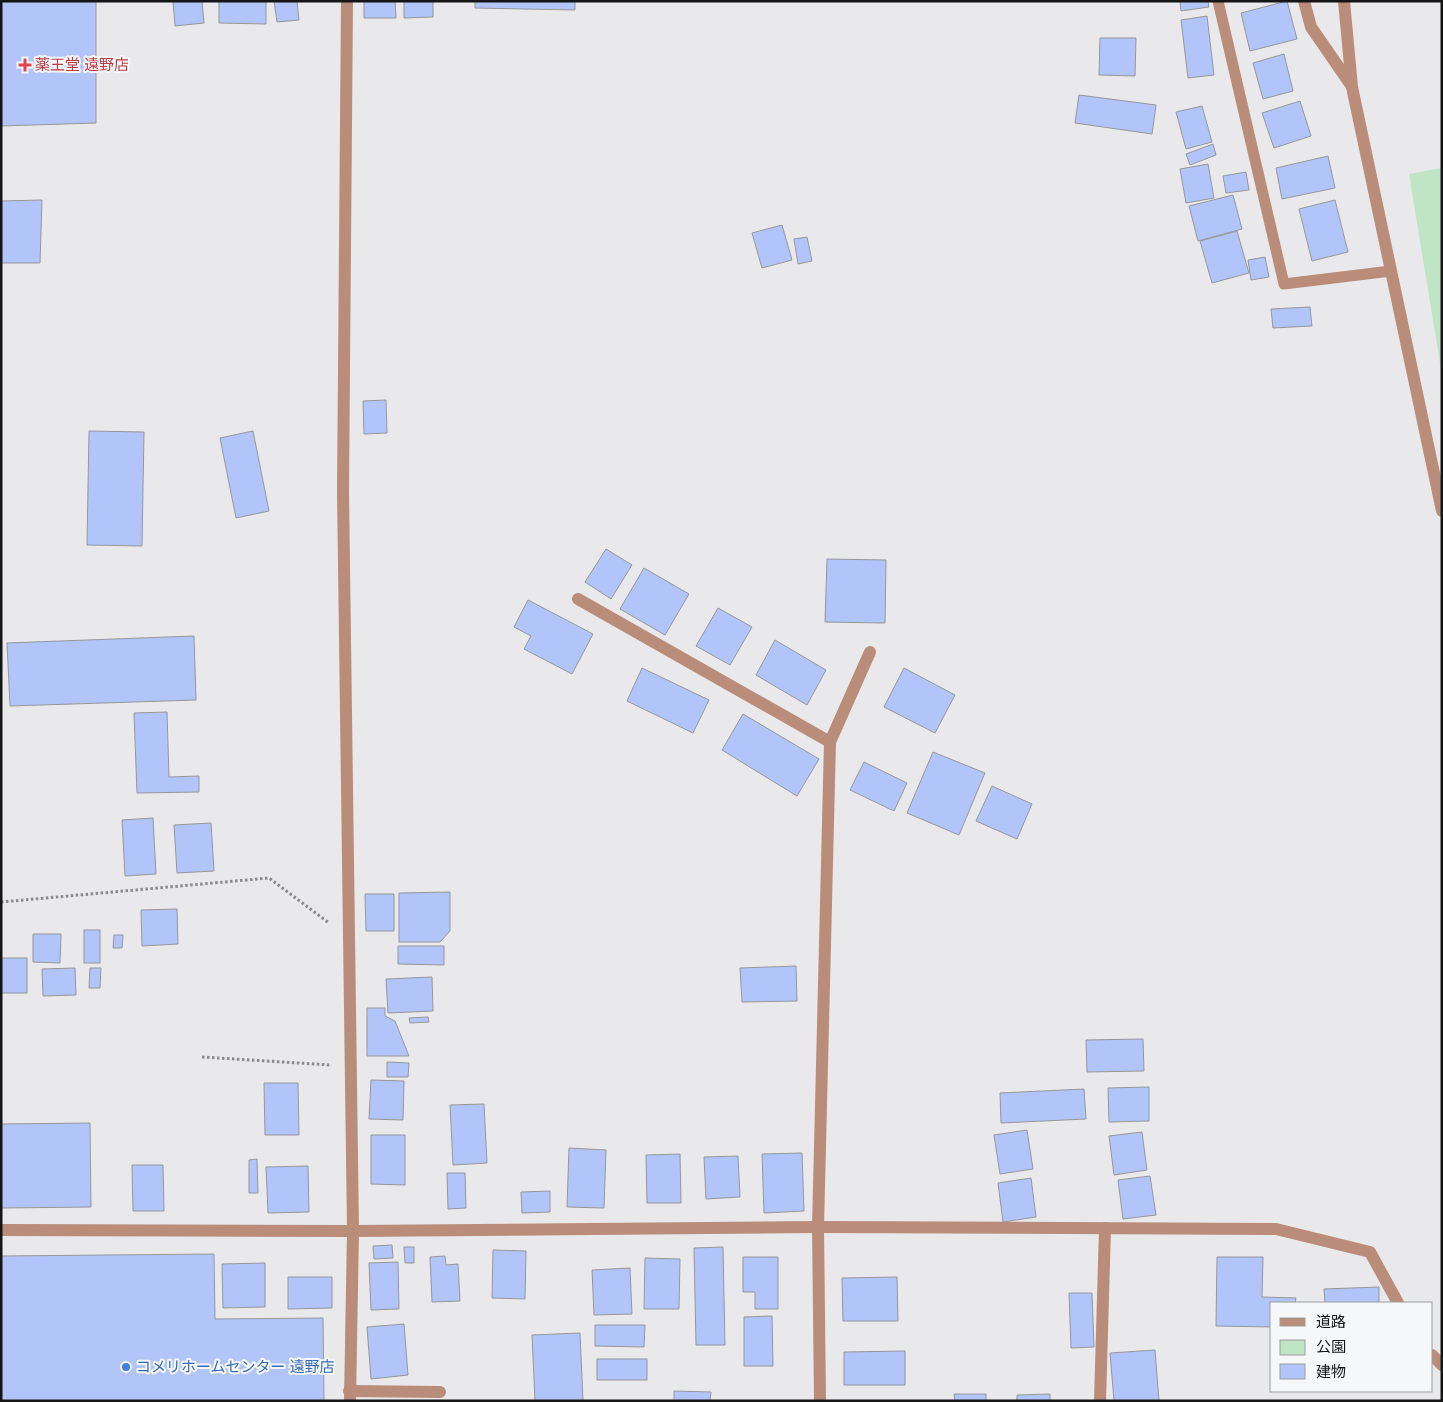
<svg xmlns="http://www.w3.org/2000/svg" width="1443" height="1402" viewBox="0 0 1443 1402" font-family="'Varela Round','Noto Sans JP',sans-serif">
<style>
.green{fill:#bfe5c5}
.building{fill:#b1c5fa;stroke:#979799}
.lines{fill:none;stroke-linecap:round;stroke-linejoin:round}
.path{stroke:#8a8a8c;stroke-width:3;stroke-dasharray:2.5 2.5;stroke-linecap:butt}
.service{stroke:#ba8c7a;stroke-width:11}
.minor{stroke:#ba8c7a;stroke-width:12}
.health-dot{fill:#e0444e;stroke:#f6f7f8;stroke-width:2}
.shop-dot{fill:#3f7fe0;stroke:#f6f7f8;stroke-width:2}
.labels{text-anchor:middle;stroke-width:4;stroke-linejoin:round;paint-order:stroke}
.health-label{font-size:15px;fill:#be3a42;stroke:#f6f7f8;text-anchor:start}
.shop-label{font-size:15px;fill:#366cbe;stroke:#f6f7f8;text-anchor:start}
</style>
<rect width="100%" height="100%" fill="#e9e9eb"/>
<path class="green" d="M1442,168V375L1409,174Z"/>
<g class="building">
<path d="M1,1H96V123L1,126Z"/>
<path d="M173,1H202L204,23L175,26Z"/>
<path d="M219,1H266V24L219,23Z"/>
<path d="M274,1H297L299,20L277,22Z"/>
<path d="M364,1H395L396,18H364Z"/>
<path d="M404,1H433V17L404,18Z"/>
<path d="M475,1H575V10L475,8Z"/>
<path d="M1180,1H1208L1209,7L1181,11Z"/>
<path d="M1287,1L1297,39L1250,51L1241,13Z"/>
<path d="M1207,16L1214,75L1188,78L1181,20Z"/>
<path d="M1100,38H1136L1135,76L1099,75Z"/>
<path d="M1284,54L1293,91L1263,99L1253,63Z"/>
<path d="M1079,95L1156,105L1152,134L1075,123Z"/>
<path d="M1300,101L1311,136L1274,148L1262,113Z"/>
<path d="M1202,106L1212,142L1186,149L1176,112Z"/>
<path d="M1213,144L1216,155L1190,165L1186,154Z"/>
<path d="M1328,156L1335,188L1282,199L1276,168Z"/>
<path d="M1208,164L1214,198L1186,203L1180,169Z"/>
<path d="M1246,172L1249,190L1226,193L1223,176Z"/>
<path d="M1233,195L1242,229L1198,241L1189,206Z"/>
<path d="M42,200L40,263H1V201Z"/>
<path d="M1335,200L1348,252L1312,261L1299,209Z"/>
<path d="M782,225L792,260L762,268L752,233Z"/>
<path d="M1237,231L1249,273L1212,283L1200,241Z"/>
<path d="M807,237L812,261L798,264L794,239Z"/>
<path d="M1265,257L1269,277L1251,280L1248,260Z"/>
<path d="M1310,307L1312,326L1273,328L1271,309Z"/>
<path d="M386,400L387,433L364,434L363,401Z"/>
<path d="M89,431L144,432L142,546L87,545Z"/>
<path d="M253,431L269,511L236,518L220,438Z"/>
<path d="M606,549L632,565L611,599L585,582Z"/>
<path d="M827,559L886,560L885,623L825,622Z"/>
<path d="M644,568L689,594L665,635L620,609Z"/>
<path d="M528,600L593,634L572,674L524,649L531,636L514,627Z"/>
<path d="M718,608L752,627L730,665L696,646Z"/>
<path d="M194,636L196,700L10,706L7,643Z"/>
<path d="M775,640L826,670L807,705L756,675Z"/>
<path d="M642,668L709,700L693,733L627,701Z"/>
<path d="M904,668L955,695L935,733L884,707Z"/>
<path d="M167,712L169,777L199,776V792L137,793L134,713Z"/>
<path d="M743,714L819,759L797,796L722,750Z"/>
<path d="M933,752L985,773L959,835L907,813Z"/>
<path d="M864,762L907,783L894,811L850,790Z"/>
<path d="M992,786L1032,804L1017,839L976,821Z"/>
<path d="M153,818L156,874L125,876L122,820Z"/>
<path d="M211,823L214,871L177,873L174,825Z"/>
<path d="M450,892V931L440,942H399V893Z"/>
<path d="M365,894H394V931H366Z"/>
<path d="M177,909L178,944L142,946L141,910Z"/>
<rect x="84" y="930" width="16" height="33"/>
<path d="M33,934H61L60,963L33,962Z"/>
<path d="M114,935H123L122,948H113Z"/>
<path d="M398,946H444V965L398,964Z"/>
<rect x="1" y="958" width="26" height="35"/>
<path d="M796,966L797,1001L742,1002L740,968Z"/>
<path d="M75,968L76,995L43,996L42,969Z"/>
<path d="M90,968H101L100,988H89Z"/>
<path d="M432,977L433,1011L388,1013L386,979Z"/>
<path d="M367,1008H385V1016L395,1021L409,1056H367Z"/>
<path d="M428,1017L429,1022L410,1023L409,1018Z"/>
<path d="M1143,1039L1144,1071L1087,1072L1086,1040Z"/>
<path d="M387,1062L409,1063L408,1077H387Z"/>
<path d="M371,1080L404,1081L403,1120L369,1119Z"/>
<path d="M264,1083H298L299,1135H265Z"/>
<path d="M1149,1087V1121L1109,1122L1108,1088Z"/>
<path d="M1084,1089L1086,1119L1001,1123L1000,1093Z"/>
<path d="M484,1104L487,1163L453,1165L450,1105Z"/>
<path d="M90,1123L91,1207L1,1208V1124Z"/>
<path d="M1027,1130L1033,1169L1000,1174L994,1135Z"/>
<path d="M1142,1132L1147,1170L1114,1175L1109,1136Z"/>
<path d="M371,1135H405V1185L371,1184Z"/>
<path d="M569,1148L606,1150L604,1208L567,1207Z"/>
<path d="M802,1153L804,1211L764,1213L762,1154Z"/>
<path d="M680,1154L681,1203H647L646,1155Z"/>
<path d="M738,1156L740,1197L706,1199L704,1157Z"/>
<path d="M257,1159L258,1193H249V1160Z"/>
<path d="M132,1165H163L164,1211H133Z"/>
<path d="M308,1166L309,1212L268,1213L266,1167Z"/>
<path d="M447,1173H465L466,1208L448,1209Z"/>
<path d="M1150,1176L1156,1215L1123,1219L1118,1180Z"/>
<path d="M1031,1178L1036,1217L1003,1222L998,1183Z"/>
<path d="M550,1191V1212L522,1213L521,1192Z"/>
<path d="M392,1245L393,1258L374,1259L373,1246Z"/>
<path d="M404,1247H414V1263H405Z"/>
<path d="M723,1247L725,1345H696L694,1248Z"/>
<path d="M493,1250L526,1251L525,1299L492,1298Z"/>
<path d="M214,1254L215,1319L323,1318L324,1401H1V1256Z"/>
<path d="M445,1256L446,1265L458,1264L460,1301L432,1302L430,1257Z"/>
<path d="M743,1257H778V1309H755V1292H743Z"/>
<path d="M1217,1257H1263L1262,1297L1296,1298L1295,1303H1272V1327L1216,1326Z"/>
<path d="M645,1258L680,1259L679,1309H644Z"/>
<path d="M398,1262L399,1309L371,1310L369,1263Z"/>
<path d="M265,1263V1307L223,1308L222,1264Z"/>
<path d="M630,1268L632,1314L594,1315L592,1270Z"/>
<path d="M288,1277H332V1308L288,1309Z"/>
<path d="M897,1277L898,1321H843L842,1278Z"/>
<path d="M1379,1287V1303H1325L1324,1289Z"/>
<path d="M1069,1293H1092L1094,1347L1071,1348Z"/>
<path d="M772,1316L773,1366H744V1317Z"/>
<path d="M404,1324L408,1375L371,1379L367,1327Z"/>
<path d="M595,1325H645L644,1347L595,1346Z"/>
<path d="M580,1333L583,1401H535L532,1335Z"/>
<path d="M1155,1350L1159,1401H1114L1110,1353Z"/>
<path d="M905,1351V1385H844V1352Z"/>
<rect x="597" y="1359" width="50" height="21"/>
<path d="M674,1391L711,1392L710,1401H674Z"/>
<path d="M954,1394H986V1401H955Z"/>
<path d="M1050,1394V1401H1017V1395Z"/>
</g>
<g class="lines">
<g class="path">
<path d="M1,902L269,878L329,923"/>
<path d="M202,1057L331,1065"/>
</g>
<path class="service" d="M1218,1L1284,284L1391,271"/>
<g class="minor">
<path d="M347,1L343,491L353,1231L350,1401"/>
<path d="M1304,1L1311,27L1351,85"/>
<path d="M1344,1L1352,87L1442,511"/>
<path d="M578,599L830,742L818,1227L820,1401"/>
<path d="M830,742L870,652"/>
<path d="M1,1230L353,1231L818,1227L1276,1229L1370,1252L1398,1303"/>
<path d="M1432,1355L1442,1365"/>
<path d="M349,1391L440,1392"/>
<path d="M1100,1401L1105,1228"/>
</g>
</g>
<path class="health-dot" d="M22.5 57.5h5v5h5v5h-5v5h-5v-5h-5v-5h5z"/>
<circle class="shop-dot" cx="126" cy="1367" r="5"/>
<g class="labels">
<g class="health-label">
<text x="35" y="70">薬王堂 遠野店</text>
</g>
<g class="shop-label">
<text x="136" y="1372">コメリホームセンター 遠野店</text>
</g>
</g>
<rect width="1443" height="1402" fill="none" stroke="#151516" stroke-width="5"/>
<rect x="1270" y="1302" width="162" height="90" fill="#f6f7f8" stroke="#9c9d9e"/>
<rect x="1280" y="1318" width="25" height="8" fill="#ba8c7a" stroke="#9c9d9e"/>
<text x="1316" y="1327" font-size="15" fill="#151516">道路</text>
<rect x="1280" y="1340" width="25" height="15" fill="#bfe5c5" stroke="#9c9d9e"/>
<text x="1316" y="1352" font-size="15" fill="#151516">公園</text>
<rect x="1280" y="1364" width="25" height="15" fill="#b1c5fa" stroke="#9c9d9e"/>
<text x="1316" y="1377" font-size="15" fill="#151516">建物</text>
</svg>
